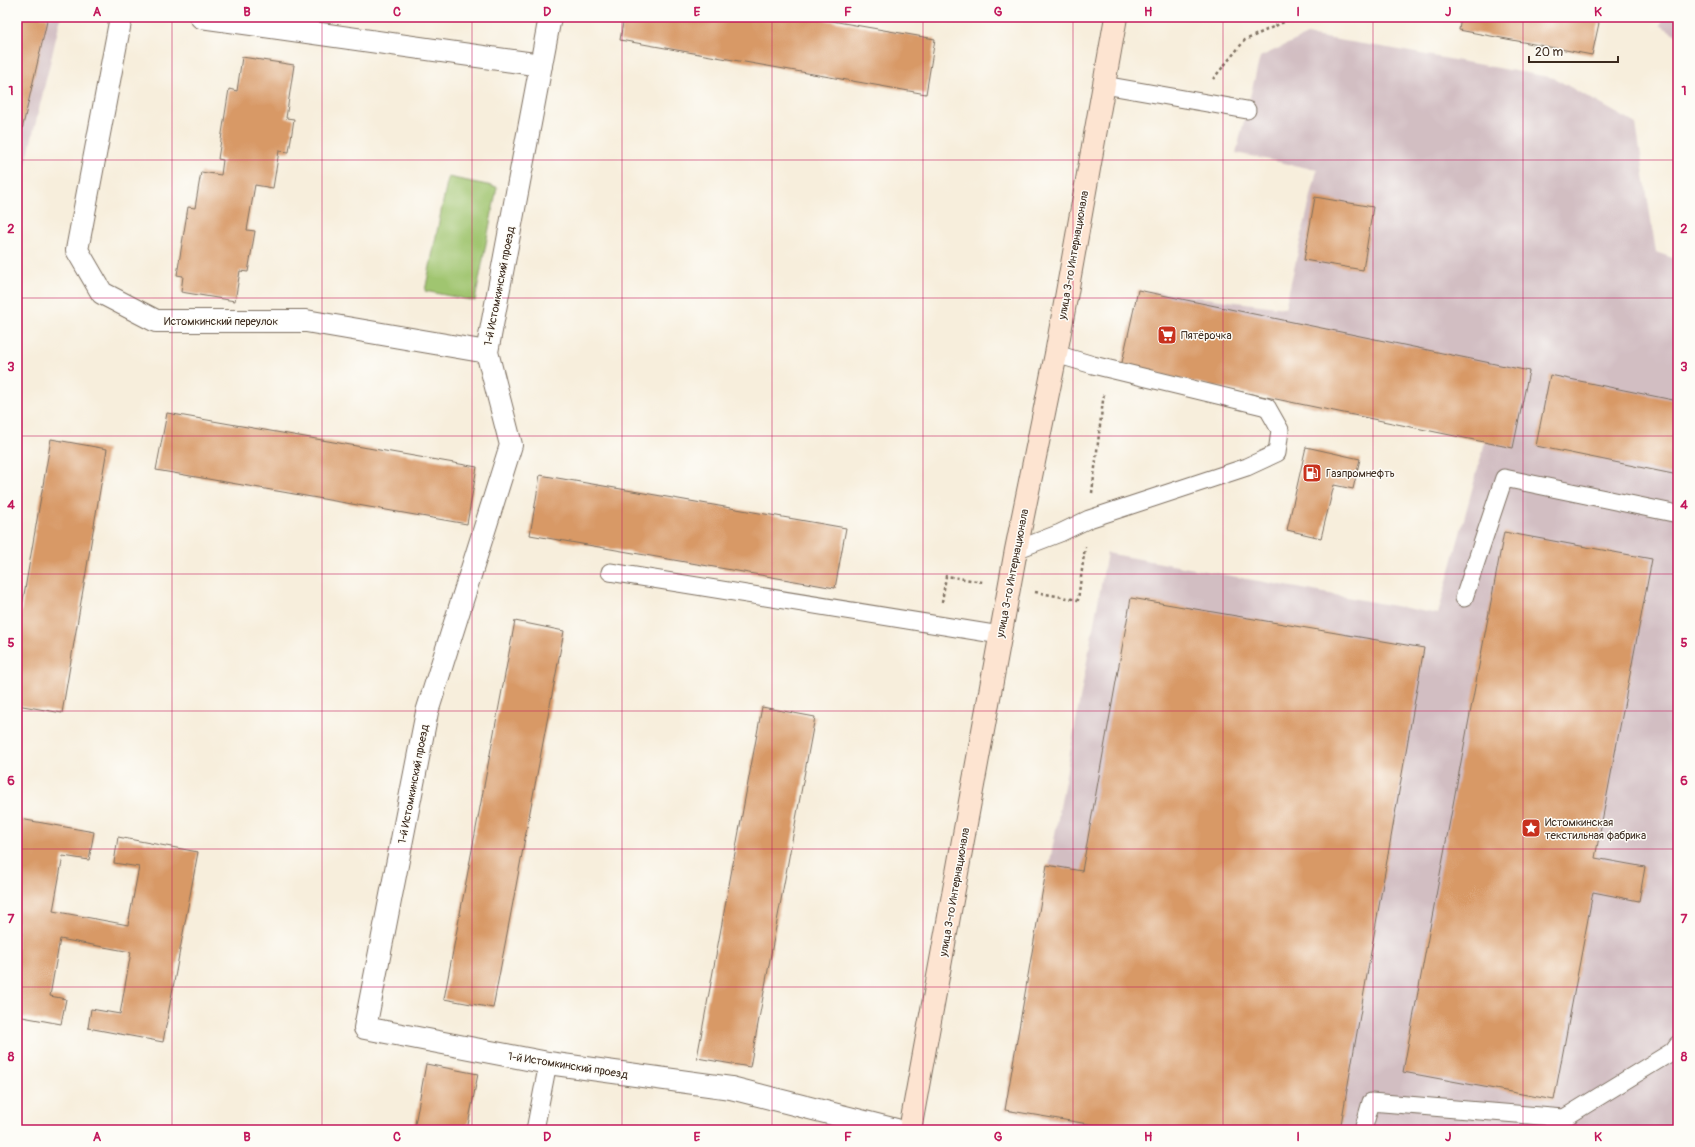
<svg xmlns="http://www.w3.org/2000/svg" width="1695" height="1147" viewBox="0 0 1695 1147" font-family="Pangolin,sans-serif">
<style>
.industrial{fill:#d2bec2}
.green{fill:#a0c570;stroke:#6e7847}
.building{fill:#d89966}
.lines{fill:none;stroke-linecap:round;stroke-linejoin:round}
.service-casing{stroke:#7d6f60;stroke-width:19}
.minor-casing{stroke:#7d6f60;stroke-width:24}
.secondary-casing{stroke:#7d6f60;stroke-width:24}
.path{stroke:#7d6f60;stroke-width:2.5;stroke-dasharray:3 3;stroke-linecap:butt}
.service{stroke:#fff;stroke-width:17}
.minor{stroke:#fff;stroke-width:22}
.secondary{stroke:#fde4d1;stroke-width:22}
.grid{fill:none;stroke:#c2185b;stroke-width:1;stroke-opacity:0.55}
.labels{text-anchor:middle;stroke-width:3;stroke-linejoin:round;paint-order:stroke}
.street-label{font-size:11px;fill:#3b2a1e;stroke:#fdfcf7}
.poi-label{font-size:11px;fill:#3b2a1e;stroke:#fdfcf7;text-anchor:start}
.neatline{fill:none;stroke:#c2185b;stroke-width:1.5}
.grid-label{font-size:13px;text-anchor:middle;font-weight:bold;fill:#c2185b}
</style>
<rect width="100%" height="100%" fill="#fdfcf7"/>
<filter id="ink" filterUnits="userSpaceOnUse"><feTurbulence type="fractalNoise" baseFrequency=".025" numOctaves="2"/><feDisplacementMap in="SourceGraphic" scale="8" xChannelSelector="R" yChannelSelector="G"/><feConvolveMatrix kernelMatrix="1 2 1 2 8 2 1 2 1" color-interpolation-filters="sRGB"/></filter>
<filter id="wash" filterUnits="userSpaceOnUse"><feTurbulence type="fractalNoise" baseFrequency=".012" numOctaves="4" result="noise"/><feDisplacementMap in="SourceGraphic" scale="16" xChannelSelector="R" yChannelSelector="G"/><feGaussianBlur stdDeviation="0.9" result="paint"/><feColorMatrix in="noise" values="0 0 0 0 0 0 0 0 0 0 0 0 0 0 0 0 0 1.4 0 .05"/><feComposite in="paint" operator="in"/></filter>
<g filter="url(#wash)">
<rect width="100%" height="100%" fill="#f7eedc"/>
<g class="industrial">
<path d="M17,17H61L17,201Z"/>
<path d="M1665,17H1678V36L1660,25Z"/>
<path d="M1307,35L1388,48L1554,78L1636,124L1656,252L1678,260V1130H1111L1004,1110L1107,553L1438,614L1485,442L1121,367L1138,290L1285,308L1317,170L1236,153L1260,57Z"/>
</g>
<path class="green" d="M448,177L497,187L475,301L425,291Z"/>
<g id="blocks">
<g class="building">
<path d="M17,17H48L18,147H17Z"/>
<path d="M624,17H809L935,39L926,94L620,40Z"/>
<path d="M1461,17H1568L1599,23L1592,55L1459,30Z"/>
<path d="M242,57L294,65L286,118L294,119L289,152L279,151L273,188L255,185L247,230L255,231L248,272L240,271L235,301L181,292L183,276L177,275L188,207L195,208L201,172L221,175L223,160L218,159L229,89L237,91Z"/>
<path d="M1315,197L1373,207L1363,270L1304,260Z"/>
<path d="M1138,290L1529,371L1513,448L1121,367Z"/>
<path d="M1550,375L1678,401V475L1536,446Z"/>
<path d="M167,413L477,467L467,524L156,470Z"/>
<path d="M51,439L107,449L62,713L17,705V635Z"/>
<path d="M1306,447L1360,459L1353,489L1334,485L1321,538L1287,530Z"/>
<path d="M540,475L846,528L835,588L530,535Z"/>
<path d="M1504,532L1652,559L1595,858L1645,867L1639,901L1593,892L1554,1100L1403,1072Z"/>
<path d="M1131,598L1424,648L1340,1130H1124L1005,1110L1047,865L1082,871Z"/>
<path d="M515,621L564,631L493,1008L444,999Z"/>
<path d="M762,707L815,717L750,1067L697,1058Z"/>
<path d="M20,819L94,832L89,860L63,856L53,911L128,925L139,867L114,863L118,837L198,852L163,1042L88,1028L91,1009L120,1014L131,952L60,939L50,996L66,999L61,1024L17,1016V837Z"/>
<path d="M426,1064L478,1074L467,1130H414Z"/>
</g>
</g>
</g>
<g filter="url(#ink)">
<use href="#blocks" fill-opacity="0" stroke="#7d6f60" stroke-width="1"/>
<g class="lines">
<g class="service-casing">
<g id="service">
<path d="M1104,85L1247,110"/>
<path d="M1016,550L1060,533L1089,519L1247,467L1277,453L1280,430L1267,407L1093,365L1056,354"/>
<path d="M610,572L1000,635"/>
<path d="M1464,598L1504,478L1678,514"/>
<path d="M535,1130L548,1063"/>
<path d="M1363,1130L1371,1102L1564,1118L1673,1051L1678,1044"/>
</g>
</g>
<g class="minor-casing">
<g id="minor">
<path d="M121,17L77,250L102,293L156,321H306L487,352"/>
<path d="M201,17L541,65"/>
<path d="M550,17L487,352L511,445L427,712L365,1028L548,1063L731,1088L896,1130"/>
</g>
</g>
<g class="secondary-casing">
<path id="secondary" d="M910,1130L1016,550L1056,354L1116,17"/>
</g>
<g class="path">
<path d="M1213,79L1245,40L1295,17"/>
<path d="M1092,493L1104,392"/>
<path d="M1035,592L1078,600L1085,547"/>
<path d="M942,602L946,576L983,582"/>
</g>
<use href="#service" class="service"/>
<use href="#minor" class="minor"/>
<use href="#secondary" class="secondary"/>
</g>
</g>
<path class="grid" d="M172,17V1130M322,17V1130M472,17V1130M622,17V1130M772,17V1130M923,17V1130M1073,17V1130M1223,17V1130M1373,17V1130M1523,17V1130M17,160H1678M17,298H1678M17,436H1678M17,574H1678M17,711H1678M17,849H1678M17,987H1678"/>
<defs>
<g id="supermarket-square" transform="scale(1)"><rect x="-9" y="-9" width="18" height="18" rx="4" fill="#c8321e" stroke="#fdfcf7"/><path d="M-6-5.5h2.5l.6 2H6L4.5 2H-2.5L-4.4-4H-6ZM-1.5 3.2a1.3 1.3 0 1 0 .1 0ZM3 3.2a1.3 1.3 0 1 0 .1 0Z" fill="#fff"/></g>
<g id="fuel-square" transform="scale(1)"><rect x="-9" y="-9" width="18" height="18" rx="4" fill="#c8321e" stroke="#fdfcf7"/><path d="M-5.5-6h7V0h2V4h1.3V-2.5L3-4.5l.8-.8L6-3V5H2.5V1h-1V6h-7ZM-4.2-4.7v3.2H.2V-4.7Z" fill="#fff"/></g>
<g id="sight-square" transform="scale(1)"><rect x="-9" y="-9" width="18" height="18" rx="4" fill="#c8321e" stroke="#fdfcf7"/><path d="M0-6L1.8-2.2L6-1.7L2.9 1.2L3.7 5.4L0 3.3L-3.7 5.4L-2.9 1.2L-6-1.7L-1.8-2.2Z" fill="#fff"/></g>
</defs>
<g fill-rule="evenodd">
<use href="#supermarket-square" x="1167" y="335"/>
<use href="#fuel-square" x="1312" y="473"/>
<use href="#sight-square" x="1531" y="828"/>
</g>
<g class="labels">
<g class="street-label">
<text transform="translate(1073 255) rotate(-80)" y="4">улица 3-го Интернационала</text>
<text transform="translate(499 286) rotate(-79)" y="4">1-й Истомкинский проезд</text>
<text x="221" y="325">Истомкинский переулок</text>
<text transform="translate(1012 573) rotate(-79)" y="4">улица 3-го Интернационала</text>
<text transform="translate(413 784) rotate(-79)" y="4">1-й Истомкинский проезд</text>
<text transform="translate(954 892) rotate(-80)" y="4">улица 3-го Интернационала</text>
<text transform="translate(568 1065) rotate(9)" y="4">1-й Истомкинский проезд</text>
</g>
<g class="poi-label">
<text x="1181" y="339">Пятёрочка</text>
<text x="1326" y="477">Газпромнефть</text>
<text x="1545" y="826">Истомкинская<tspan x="1545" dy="13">текстильная фабрика</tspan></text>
</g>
</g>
<rect width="1695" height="1147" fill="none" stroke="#fdfcf7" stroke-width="44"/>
<path d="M1529 56v6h89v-6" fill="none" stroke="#3b2a1e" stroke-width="2"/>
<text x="1535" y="56" font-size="12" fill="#3b2a1e" stroke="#fdfcf7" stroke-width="3" paint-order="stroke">20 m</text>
<rect x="22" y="22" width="1651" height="1103" class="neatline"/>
<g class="grid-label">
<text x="97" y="16">A</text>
<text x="247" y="16">B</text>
<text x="397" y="16">C</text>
<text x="547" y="16">D</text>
<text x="697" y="16">E</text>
<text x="848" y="16">F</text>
<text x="998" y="16">G</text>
<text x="1148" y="16">H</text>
<text x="1298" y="16">I</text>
<text x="1448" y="16">J</text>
<text x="1598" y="16">K</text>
<text x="11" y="95">1</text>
<text x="1684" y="95">1</text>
<text x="11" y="233">2</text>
<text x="1684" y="233">2</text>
<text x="11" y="371">3</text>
<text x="1684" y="371">3</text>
<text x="11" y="509">4</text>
<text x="1684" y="509">4</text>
<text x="11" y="647">5</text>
<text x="1684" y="647">5</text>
<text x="11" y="785">6</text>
<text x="1684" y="785">6</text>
<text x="11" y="923">7</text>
<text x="1684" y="923">7</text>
<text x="11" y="1061">8</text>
<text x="1684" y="1061">8</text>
<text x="97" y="1141">A</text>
<text x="247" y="1141">B</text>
<text x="397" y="1141">C</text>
<text x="547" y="1141">D</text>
<text x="697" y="1141">E</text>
<text x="848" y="1141">F</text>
<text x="998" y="1141">G</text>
<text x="1148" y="1141">H</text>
<text x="1298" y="1141">I</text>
<text x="1448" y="1141">J</text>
<text x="1598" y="1141">K</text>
</g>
</svg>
